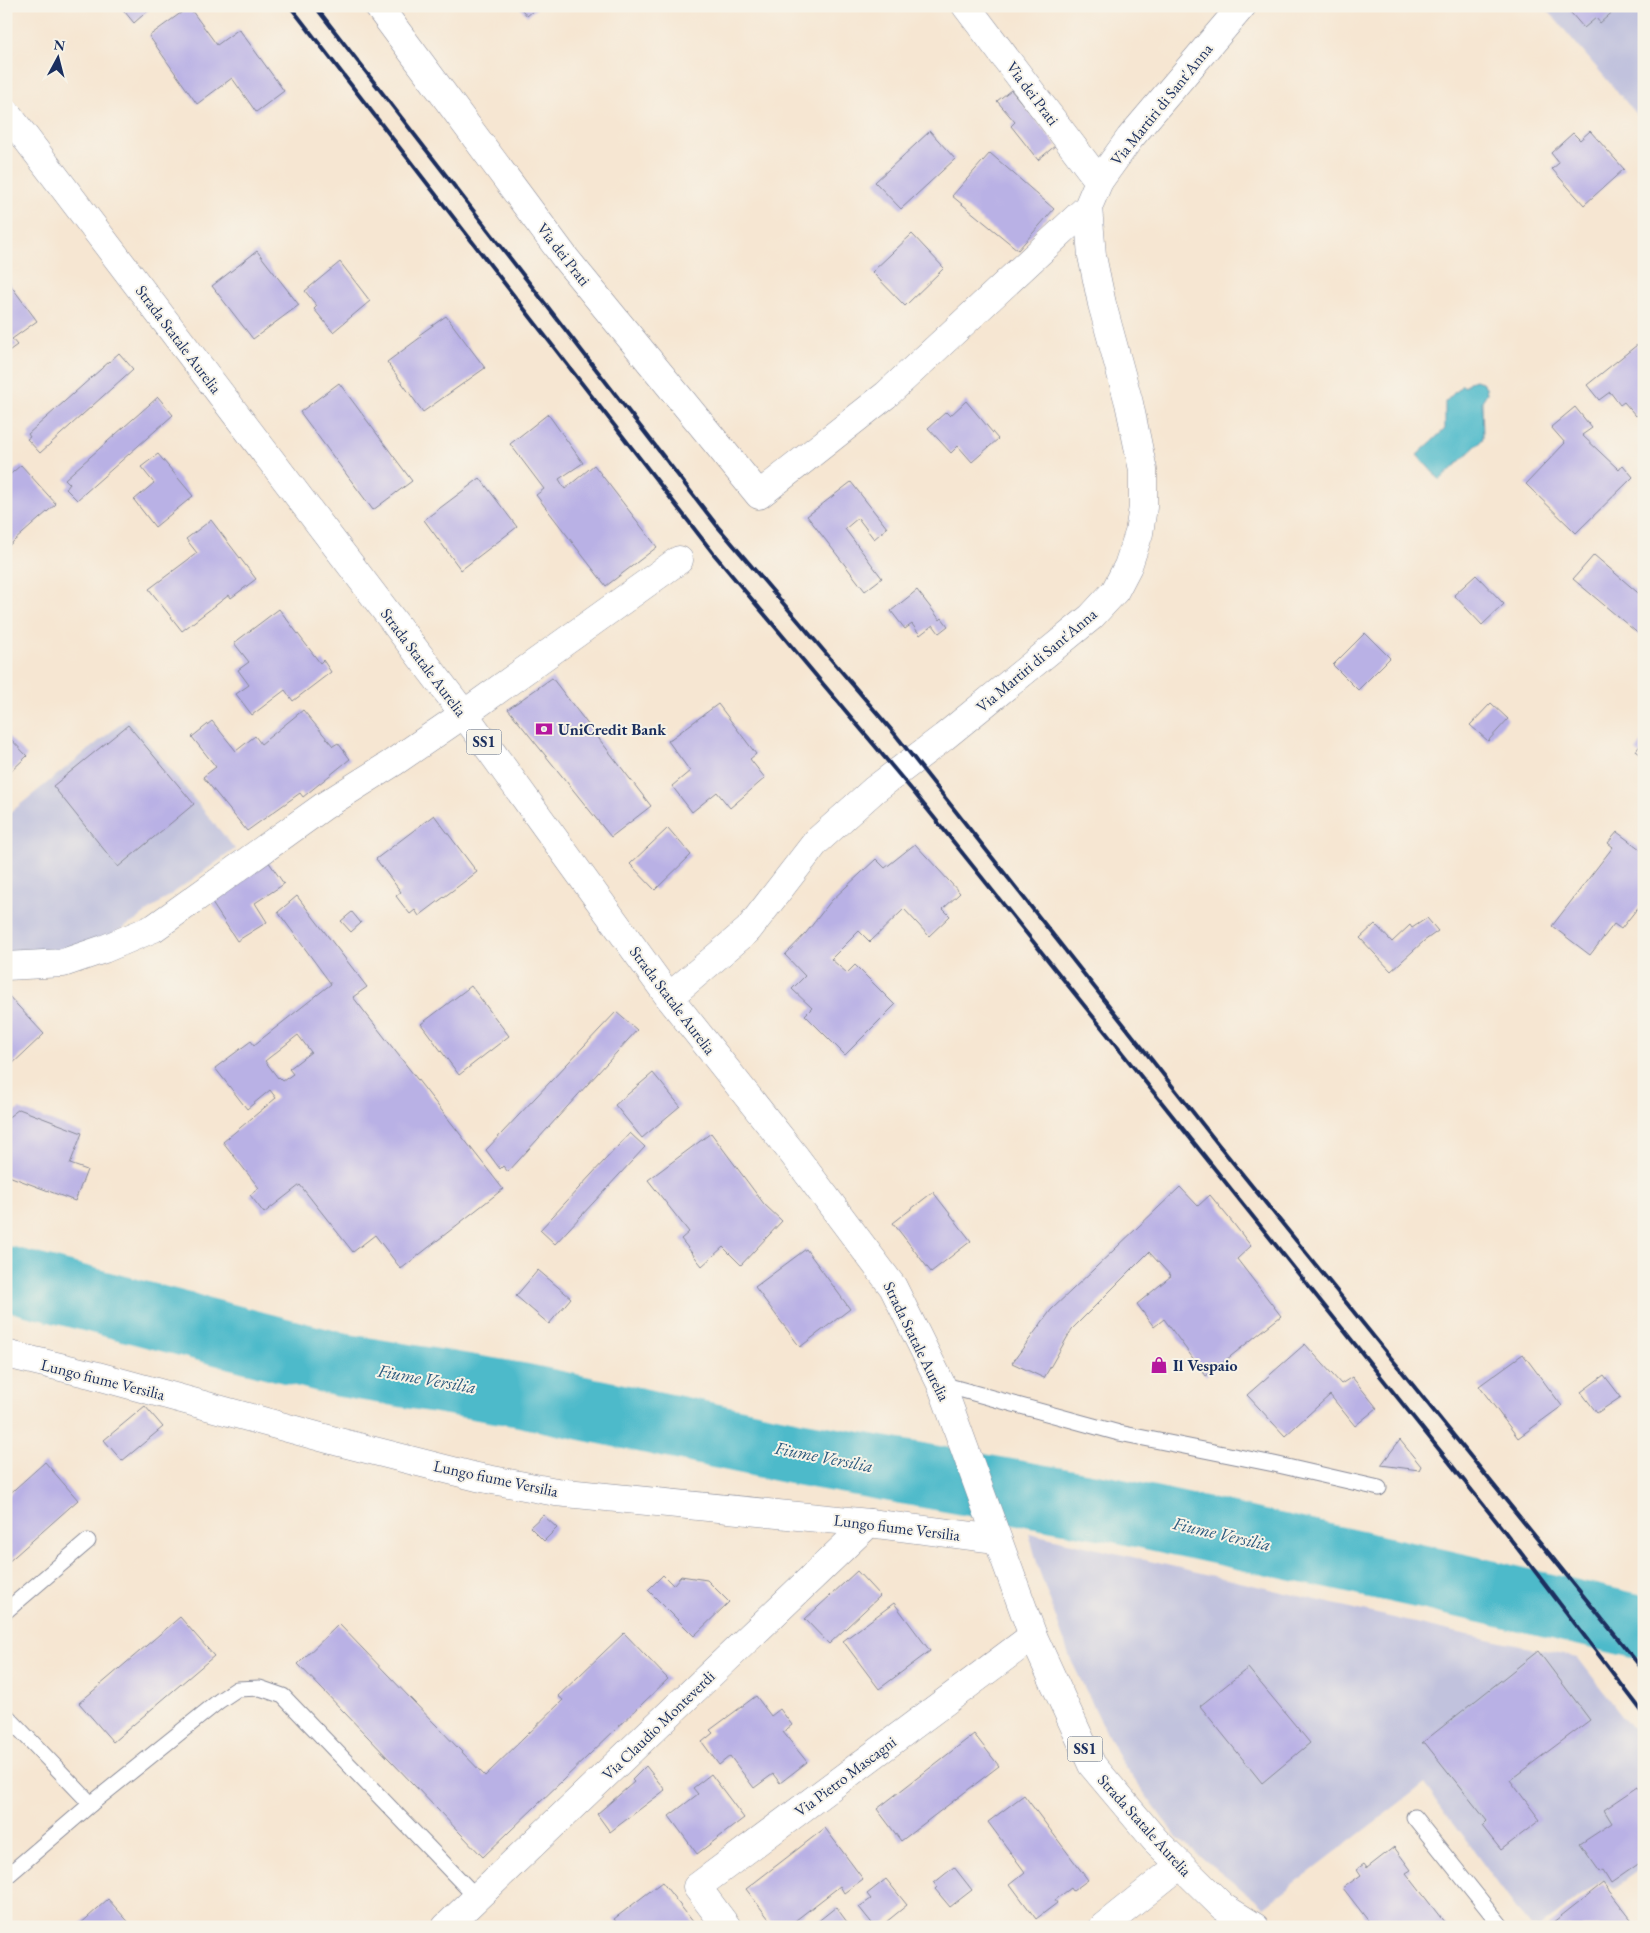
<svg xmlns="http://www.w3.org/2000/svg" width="1650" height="1933" viewBox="0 0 1650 1933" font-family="'EB Garamond',serif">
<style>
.industrial{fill:#c1c2dd}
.water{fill:#4ebaca;stroke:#347494}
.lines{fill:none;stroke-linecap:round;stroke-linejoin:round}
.river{stroke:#4ebaca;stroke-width:64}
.building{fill:#b9b1e5;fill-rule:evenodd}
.lane-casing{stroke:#888a98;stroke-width:17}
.street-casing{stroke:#888a98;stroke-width:29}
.primary-casing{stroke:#888a98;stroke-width:29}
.lane{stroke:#fff;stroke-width:15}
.street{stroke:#fff;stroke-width:28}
.primary{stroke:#fff;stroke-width:28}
.rail{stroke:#1b2f5e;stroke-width:4}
.labels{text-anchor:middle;stroke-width:4;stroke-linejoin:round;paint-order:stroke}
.shield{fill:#f7f3e8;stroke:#5d6a87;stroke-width:1}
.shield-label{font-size:15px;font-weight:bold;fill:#1b2f5e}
.street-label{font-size:16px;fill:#1b2f5e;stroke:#f7f3e8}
.poi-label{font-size:16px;font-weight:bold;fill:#1b2f5e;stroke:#f7f3e8;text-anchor:start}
.water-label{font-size:18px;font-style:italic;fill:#2a597e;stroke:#f7f3e8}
</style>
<rect width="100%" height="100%" fill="#f7f3e8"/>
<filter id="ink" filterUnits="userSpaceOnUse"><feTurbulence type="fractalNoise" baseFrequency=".02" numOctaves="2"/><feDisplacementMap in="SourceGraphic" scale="10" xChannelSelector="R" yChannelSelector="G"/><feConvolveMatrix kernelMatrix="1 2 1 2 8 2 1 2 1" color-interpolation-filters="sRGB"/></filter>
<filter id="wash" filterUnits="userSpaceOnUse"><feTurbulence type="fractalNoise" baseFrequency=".0096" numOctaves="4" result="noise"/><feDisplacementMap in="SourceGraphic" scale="20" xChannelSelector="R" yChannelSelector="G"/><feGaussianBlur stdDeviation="1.12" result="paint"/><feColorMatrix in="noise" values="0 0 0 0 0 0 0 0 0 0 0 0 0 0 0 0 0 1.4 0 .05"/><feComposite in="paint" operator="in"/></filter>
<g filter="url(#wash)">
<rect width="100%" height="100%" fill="#f6e6d2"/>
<g class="industrial">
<path d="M1544,6H1644V123Z"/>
<path d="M128,718L235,849L163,900L135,921L104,939L52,952L6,955V816Z"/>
<path d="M1029,1533L1454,1632L1578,1658L1644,1744V1867L1613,1889L1603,1879L1540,1927H1530L1424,1784L1264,1907L1177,1838L1120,1760L1070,1658L1039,1570Z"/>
</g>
<path class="water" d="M1475,380L1482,382L1486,387L1487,393L1482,401L1483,439L1440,480L1417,455L1445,429V402L1462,385L1465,387L1469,382Z"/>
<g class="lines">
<path class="river" d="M6,1278L341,1365L521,1395L797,1453L1111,1509L1432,1579L1644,1628"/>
</g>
<g id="blocks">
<g class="building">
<path d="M120,6H153L134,23Z"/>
<path d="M519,6H539L527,16Z"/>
<path d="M1565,6H1613L1616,9L1600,23L1596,18L1584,28Z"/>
<path d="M189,7L217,45L239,29L284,91L256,112L232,78L197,104L149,36Z"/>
<path d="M1011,90L1056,145L1038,160L1011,126L1015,122L997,101Z"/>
<path d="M930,131L955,159L901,209L875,182Z"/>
<path d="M1590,131L1624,169L1584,205L1552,169L1559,163L1551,153L1573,133L1580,140Z"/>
<path d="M990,153L1054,209L1018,250L952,196Z"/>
<path d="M912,234L944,268L905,306L872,272Z"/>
<path d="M257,251L299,305L253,339L212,286Z"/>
<path d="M340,262L370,301L333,332L314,309L317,306L305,291Z"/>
<path d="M6,279L37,321L12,339L17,345L6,353Z"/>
<path d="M446,316L485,368L423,412L387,362L421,337L419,335Z"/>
<path d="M1637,345L1644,353V414L1642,412L1636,416L1624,402L1620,405L1610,392L1599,400L1587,385Z"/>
<path d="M119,353L133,369L40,453L27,439L30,437L28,434Z"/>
<path d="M339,383L412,481L373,510L300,412Z"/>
<path d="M158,397L173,415L77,500L66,489L70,484L65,479Z"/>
<path d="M966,401L998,439L972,462L958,446L951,453L928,428L946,412L950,416Z"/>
<path d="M1575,407L1592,428L1582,435L1619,470L1623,465L1633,477L1576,533L1526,484L1565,443L1551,427Z"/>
<path d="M548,414L583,463L559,479L565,489L594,465L657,547L606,586L536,495L544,489L510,444Z"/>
<path d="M158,454L193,496L155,527L134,500L154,483L141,467Z"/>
<path d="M21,465L56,504L6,548V478Z"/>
<path d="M480,478L517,527L461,570L424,520Z"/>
<path d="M851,482L887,528L874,539L858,518L845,529L882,578L865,591L807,516Z"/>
<path d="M211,520L256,579L231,598L229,595L182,631L149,589L197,553L186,539Z"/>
<path d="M1594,555L1644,598V633L1641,636L1573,579Z"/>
<path d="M1476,575L1504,604L1482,625L1454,595Z"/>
<path d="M917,590L940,620L942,618L948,626L939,633L933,625L920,635L912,624L905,629L891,611Z"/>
<path d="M279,609L320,663L323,660L331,672L293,701L285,690L252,715L236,694L249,685L238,670L249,662L234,643Z"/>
<path d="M1365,633L1390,658L1358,690L1333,665Z"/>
<path d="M552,678L651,806L611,837L508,709Z"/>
<path d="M1491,703L1508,719L1488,741L1470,725Z"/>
<path d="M718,704L756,754L750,759L765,778L730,808L717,792L692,812L672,786L690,771L668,741Z"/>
<path d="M303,710L333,746L338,743L350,759L303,797L300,793L247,831L203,777L216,767L192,737L212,721L236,751L255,736L261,744Z"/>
<path d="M128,725L194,804L118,867L53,786Z"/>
<path d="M6,734L27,756L6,776Z"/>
<path d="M1644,740V757L1636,751Z"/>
<path d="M434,815L477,872L419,916L415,910L410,914L402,904L396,896L401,892L376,859Z"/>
<path d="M668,828L691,855L655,890L630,864Z"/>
<path d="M1617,832L1644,852V900L1621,929L1614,924L1590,955L1552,926L1613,847L1608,843Z"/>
<path d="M915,844L960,893L943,909L950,916L929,936L904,909L870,942L859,931L831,959L847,973L855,965L895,1005L845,1055L805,1015L812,1008L792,989L805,976L785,955L806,933L831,901L876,859L885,868Z"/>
<path d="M268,861L284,884L255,903L267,922L237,941L210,900Z"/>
<path d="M297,896L367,987L353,997L503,1189L401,1269L375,1235L353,1252L300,1185L264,1213L250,1195L259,1188L223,1142L276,1098L270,1090L247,1109L215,1068L251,1041L254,1045L331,984L278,912ZM298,1035L311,1052L289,1069L293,1074L283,1081L279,1077L278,1078L265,1061Z"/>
<path d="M352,912L361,923L351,932L341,921Z"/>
<path d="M1427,918L1438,931L1424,941L1391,971L1360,938L1375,924L1392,942L1410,925L1412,928Z"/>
<path d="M471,986L509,1036L459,1075L421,1024Z"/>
<path d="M6,993L44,1034L9,1067L6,1063Z"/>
<path d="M616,1012L637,1030L508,1172L503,1166L500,1169L486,1150Z"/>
<path d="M653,1073L680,1106L642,1138L615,1105Z"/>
<path d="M19,1109L82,1133L70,1164L87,1170L75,1201L6,1175V1119Z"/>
<path d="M630,1133L645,1147L555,1244L540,1230Z"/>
<path d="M711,1133L764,1204L782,1221L741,1265L723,1247L702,1266L681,1239L689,1232L648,1180Z"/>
<path d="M1180,1187L1198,1206L1210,1195L1233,1223L1251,1246L1237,1259L1281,1316L1206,1376L1164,1319L1154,1327L1137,1304L1171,1276L1149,1252L1072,1329L1044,1378L1012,1363L1051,1310Z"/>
<path d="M933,1192L971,1241L931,1272L893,1223Z"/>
<path d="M806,1249L850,1309L800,1347L755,1287Z"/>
<path d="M538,1270L571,1298L549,1324L516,1296Z"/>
<path d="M1305,1344L1341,1384L1352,1377L1377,1408L1355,1426L1330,1395L1285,1436L1247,1395Z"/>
<path d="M1523,1354L1562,1406L1518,1438L1479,1386Z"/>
<path d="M1604,1375L1621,1397L1597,1413L1581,1392Z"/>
<path d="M145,1406L163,1427L122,1461L104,1440Z"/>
<path d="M1400,1440L1421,1466L1419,1470L1381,1465Z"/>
<path d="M45,1462L78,1500L6,1564V1497Z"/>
<path d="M543,1515L557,1528L544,1541L530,1527Z"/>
<path d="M857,1571L880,1596L829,1644L805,1619Z"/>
<path d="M663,1575L673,1585L681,1576L707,1580L729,1602L694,1636L648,1590Z"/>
<path d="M894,1603L930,1651L879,1689L843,1641Z"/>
<path d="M180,1617L214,1656L113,1742L79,1703Z"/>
<path d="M339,1624L485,1776L563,1700L558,1696L624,1633L668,1679L483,1857L298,1664Z"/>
<path d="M1538,1651L1590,1720L1510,1780L1540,1820L1501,1850L1482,1826L1487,1821L1425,1743H1422Z"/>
<path d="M1248,1668L1310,1743L1262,1783L1200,1706Z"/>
<path d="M756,1696L771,1716L780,1709L792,1725L783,1732L807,1762L780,1783L773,1774L754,1788L730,1756L719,1765L702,1742L713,1733L710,1730Z"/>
<path d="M974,1734L999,1766L901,1841L877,1809Z"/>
<path d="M646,1766L665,1790L610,1832L597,1814L634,1782L632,1780Z"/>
<path d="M711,1774L744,1818L697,1854L669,1816L698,1794L693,1788Z"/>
<path d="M1638,1787L1644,1796V1860L1611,1883L1603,1870L1600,1872L1580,1844L1612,1823L1604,1810Z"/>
<path d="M1024,1795L1088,1880L1073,1891L1071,1888L1055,1900L1057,1903L1036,1919L1010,1884L1025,1872L988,1822Z"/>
<path d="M825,1828L863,1879L844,1893L840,1886L787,1927H775L746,1889Z"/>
<path d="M1394,1847L1411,1870L1406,1873L1448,1927H1373L1343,1888L1361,1875L1357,1869L1364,1864L1367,1868Z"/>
<path d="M954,1867L972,1890L950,1907L935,1889L937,1887L934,1883Z"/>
<path d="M886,1879L907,1905L880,1927H875L859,1907L871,1899L867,1894Z"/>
<path d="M662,1882L697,1927H620L614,1919Z"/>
<path d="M1603,1883L1637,1927H1547Z"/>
<path d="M108,1899L133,1927H77Z"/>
<path d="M836,1907L847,1922L842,1927H811Z"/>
</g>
</g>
</g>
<g filter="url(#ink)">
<use href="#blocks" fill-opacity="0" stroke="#888a98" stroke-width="1"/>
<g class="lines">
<g class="lane-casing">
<g id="lane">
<path d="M941,1384L1119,1433L1274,1464L1379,1488"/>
<path d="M6,1611L88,1541"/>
<path d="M6,1715L91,1804"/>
<path d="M1414,1817L1502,1927"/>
<path d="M6,1877L91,1804L219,1701L237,1689L260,1688L283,1696L477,1898"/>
</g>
</g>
<g class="street-casing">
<g id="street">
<path d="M378,6L566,259L759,495L886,395L1088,207L1099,181L1130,138L1242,6"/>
<path d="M966,6L1099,181"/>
<path d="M6,966L63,963L104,949L154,928L324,806L394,762L464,714L679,560"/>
<path d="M669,997L748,930L816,842L874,790L944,737L1091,617L1115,591L1128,566L1139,533L1143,507V470L1129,403L1102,304L1092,256L1088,207"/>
<path d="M6,1354L94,1375L339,1442L477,1477L556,1492L869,1523L996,1539"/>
<path d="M446,1927L869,1523"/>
<path d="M727,1927L697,1887L1033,1636"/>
<path d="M1103,1927L1180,1865"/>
</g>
</g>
<g class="primary-casing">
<path id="primary" d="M6,112L464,714L669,997L794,1155L893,1287L941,1384L1033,1636L1092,1765L1155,1840L1223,1907L1255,1927"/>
</g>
<use href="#lane" class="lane"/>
<use href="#street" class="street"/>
<use href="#primary" class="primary"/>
<g class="rail">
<path d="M290,6L713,553L912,790L1505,1532L1644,1714"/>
<path d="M315,6L718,527L894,733L1218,1144L1644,1671"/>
</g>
</g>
</g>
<defs>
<g id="bank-bare" transform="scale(1.35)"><path d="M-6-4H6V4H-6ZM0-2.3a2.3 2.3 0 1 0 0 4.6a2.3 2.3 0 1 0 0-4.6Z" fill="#b5179e" stroke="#f7f3e8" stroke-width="2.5" paint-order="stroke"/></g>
<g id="shop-bare" transform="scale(1.35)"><path d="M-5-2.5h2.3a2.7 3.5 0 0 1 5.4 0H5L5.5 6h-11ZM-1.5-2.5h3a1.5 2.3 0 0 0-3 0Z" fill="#b5179e" stroke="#f7f3e8" stroke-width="2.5" paint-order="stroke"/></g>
</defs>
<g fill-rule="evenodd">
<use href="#bank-bare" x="544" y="729"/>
<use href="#shop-bare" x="1159" y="1365"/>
</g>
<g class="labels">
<g class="shield">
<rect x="466.5" y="729.5" width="35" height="25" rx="4"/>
<rect x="1067.5" y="1736.5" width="35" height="25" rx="4"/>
</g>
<g class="shield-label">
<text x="484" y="747">SS1</text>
<text x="1085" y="1754">SS1</text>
</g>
<g class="street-label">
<text transform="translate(1033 93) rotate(53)" y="6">Via dei Prati</text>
<text transform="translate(1161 104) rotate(-51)" y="6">Via Martiri di Sant'Anna</text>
<text transform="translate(564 254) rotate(52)" y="6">Via dei Prati</text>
<text transform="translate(179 339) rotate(53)" y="6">Strada Statale Aurelia</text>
<text transform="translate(1036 660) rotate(-40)" y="6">Via Martiri di Sant'Anna</text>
<text transform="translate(424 662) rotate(53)" y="6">Strada Statale Aurelia</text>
<text transform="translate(673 1000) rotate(53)" y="6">Strada Statale Aurelia</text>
<text transform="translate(917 1341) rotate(64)" y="6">Strada Statale Aurelia</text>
<text transform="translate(103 1379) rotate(14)" y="6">Lungo fiume Versilia</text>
<text transform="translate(496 1478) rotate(12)" y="6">Lungo fiume Versilia</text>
<text transform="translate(897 1527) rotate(7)" y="6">Lungo fiume Versilia</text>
<text transform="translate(658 1725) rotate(-44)" y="6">Via Claudio Monteverdi</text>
<text transform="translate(845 1776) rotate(-37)" y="6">Via Pietro Mascagni</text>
<text transform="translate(1145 1825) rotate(48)" y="6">Strada Statale Aurelia</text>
</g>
<g class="poi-label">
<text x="558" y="735">UniCredit Bank</text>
<text x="1173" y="1371">Il Vespaio</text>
</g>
<g class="water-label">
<text transform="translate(427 1379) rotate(10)" y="6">Fiume Versilia</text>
<text transform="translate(824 1457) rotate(11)" y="6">Fiume Versilia</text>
<text transform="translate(1222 1534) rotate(13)" y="6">Fiume Versilia</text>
</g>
</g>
<rect width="1650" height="1933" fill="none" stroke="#f7f3e8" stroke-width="25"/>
<g transform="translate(58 58) rotate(7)" stroke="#f7f3e8" stroke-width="4" paint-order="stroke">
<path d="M0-4L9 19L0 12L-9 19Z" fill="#1b2f5e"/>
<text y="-8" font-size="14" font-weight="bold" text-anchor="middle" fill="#1b2f5e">N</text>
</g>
</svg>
